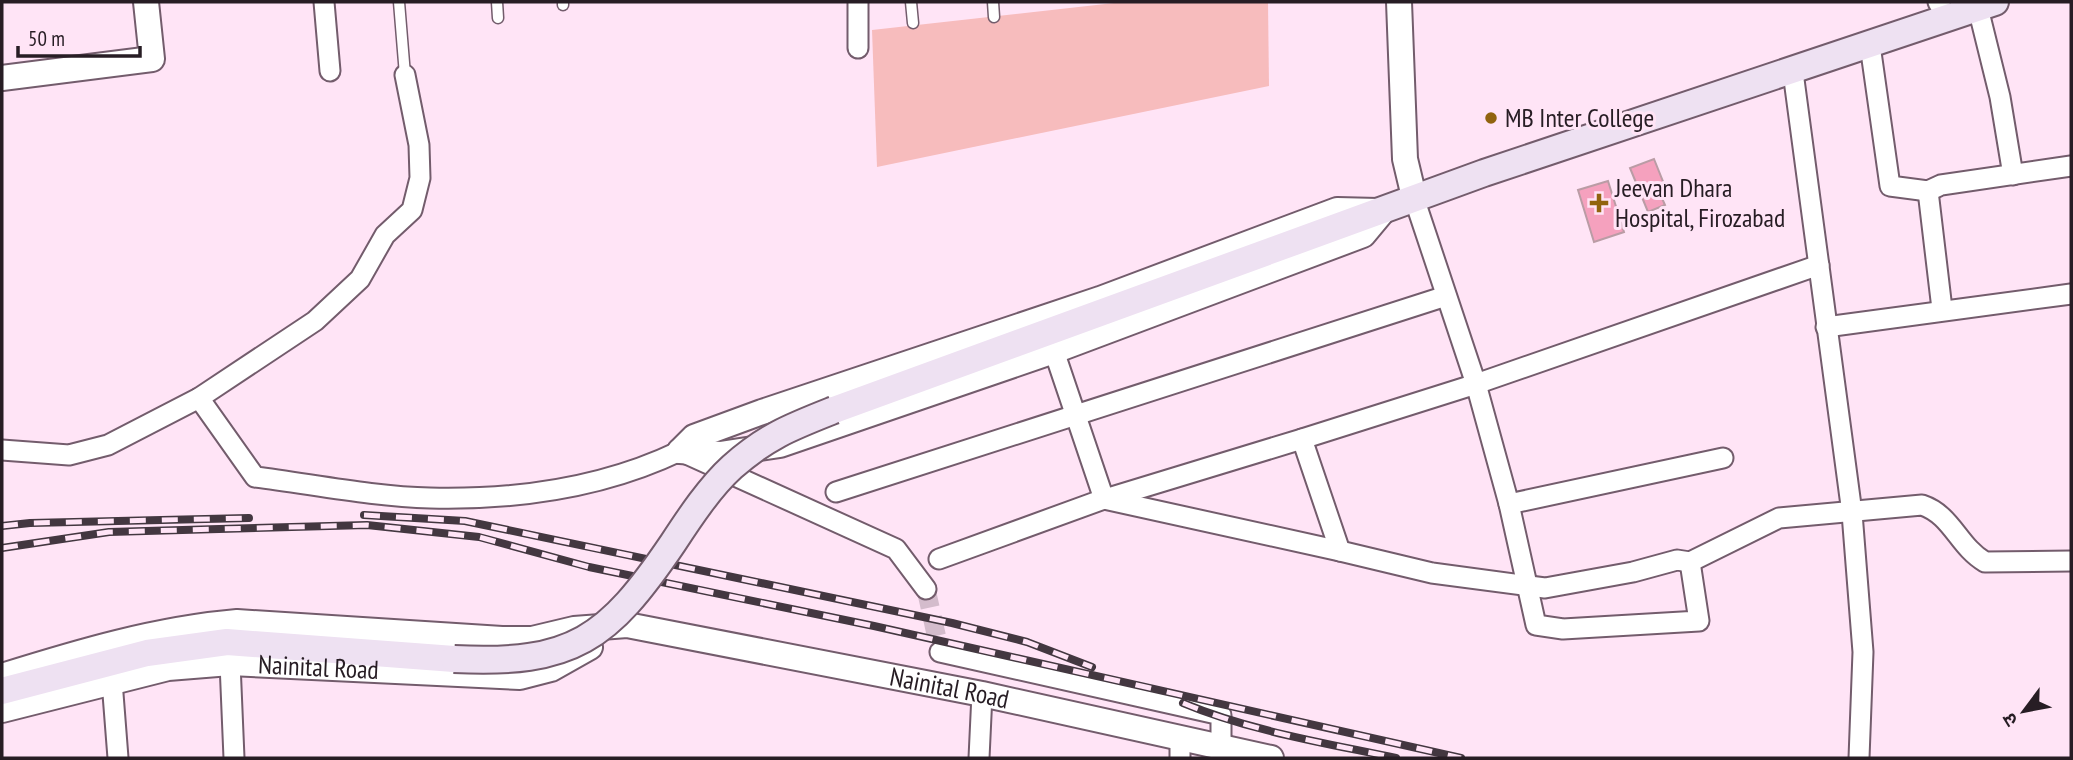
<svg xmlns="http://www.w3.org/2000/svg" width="2073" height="760" viewBox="0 0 2073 760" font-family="'PT Sans Narrow','Noto Sans Devanagari',sans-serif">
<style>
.green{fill:#f7bcbd}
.building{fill:#f5a1be;stroke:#ba9ca5;stroke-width:2}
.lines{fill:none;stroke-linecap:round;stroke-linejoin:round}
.minor-tunnel{stroke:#d4bccc;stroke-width:19;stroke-dasharray:19 10;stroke-linecap:butt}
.service-casing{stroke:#735c6c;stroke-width:13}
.minor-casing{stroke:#735c6c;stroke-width:23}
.tertiary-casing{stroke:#735c6c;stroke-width:28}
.secondary-casing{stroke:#735c6c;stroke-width:30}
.service{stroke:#fff;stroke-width:10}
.minor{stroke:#fff;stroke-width:19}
.tertiary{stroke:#fff;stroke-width:24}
.secondary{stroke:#eee1f2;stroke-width:26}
.rail-casing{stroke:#433740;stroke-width:8}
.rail{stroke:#ffe4f6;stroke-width:5;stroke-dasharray:16;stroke-linecap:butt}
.secondary-bridge-casing{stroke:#735c6c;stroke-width:30;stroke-linecap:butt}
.secondary-bridge{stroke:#eee1f2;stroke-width:26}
.poi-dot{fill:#91630e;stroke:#ffe4f6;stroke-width:2.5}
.labels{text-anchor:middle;stroke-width:6;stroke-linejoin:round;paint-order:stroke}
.poi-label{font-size:26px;fill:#271d24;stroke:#ffe4f6;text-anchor:start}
.street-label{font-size:26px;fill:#271d24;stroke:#ffe4f6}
</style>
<rect width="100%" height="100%" fill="#ffe4f6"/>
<path class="green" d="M1123,2H1268L1269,86L877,167L872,30Z"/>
<g class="building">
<path d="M1654,159L1664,184L1657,187L1665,205L1648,212L1630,168Z"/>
<path d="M1608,181L1624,232L1594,242L1578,190Z"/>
</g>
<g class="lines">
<path class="minor-tunnel" d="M926,589L940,652"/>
<g class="service-casing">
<g id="service">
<path d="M399,2L405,75"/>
<path d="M497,2L498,18"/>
<path d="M563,2V5"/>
<path d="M911,2L913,23"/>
<path d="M993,2L994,17"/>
</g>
</g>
<g class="minor-casing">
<g id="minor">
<path d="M324,2L330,71"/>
<path d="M1938,2L1947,18"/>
<path d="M1978,8L2000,97L2013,175"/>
<path d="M1870,45L1890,186L1928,191L1941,185L2071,166"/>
<path d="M858,48V2"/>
<path d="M1793,72L1852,513L1863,652L1859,758"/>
<path d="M1928,191L1942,309"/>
<path d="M1415,201L1476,384L1509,504L1536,625L1563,629L1699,621L1690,562"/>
<path d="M1819,265L1476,384L1302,439L1340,551L1432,573L1545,588L1633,572L1677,560L1690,562L1779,518L1922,505C1952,515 1958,546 1985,562L2071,561"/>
<path d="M1826,327L2071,294"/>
<path d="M199,398L255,477C311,484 375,497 430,498C515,500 603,488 680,451L896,549L926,589"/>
<path d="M2,450L69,455L108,445L199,398L315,321L360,279L385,235L412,210L420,178L419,145L405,75"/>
<path d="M836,492L1446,296"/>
<path d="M1104,499L1340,551"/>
<path d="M1105,499L1302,439"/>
<path d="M1509,504L1723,458"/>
<path d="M939,559L1104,499L1054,351"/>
<path d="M940,652L1221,715V747"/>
<path d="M230,663L234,758"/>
<path d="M112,681L118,758"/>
<path d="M979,758L982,694"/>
<path d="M1180,758V738"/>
</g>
</g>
<g class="tertiary-casing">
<g id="tertiary">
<path d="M1399,2L1405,159L1415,201"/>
<path d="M2,78L152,59L146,2"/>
<path d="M680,451L720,454L780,445L1054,351L1363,235L1383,211"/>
<path d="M680,451L694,437L762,412L1100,299L1337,210L1378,211"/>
<path id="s1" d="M2,676C79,652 156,629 237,622L502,639H532L574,629L627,625L982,694L1271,758"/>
<path id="s2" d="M2,710L168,668L230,663L520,677L551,669L590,647"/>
</g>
</g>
<g class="secondary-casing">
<g id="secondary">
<path d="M834,410L1484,173L1995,2"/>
<path d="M2,691L147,653L227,642L454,659"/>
</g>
</g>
<use href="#service" class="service"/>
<use href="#minor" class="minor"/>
<use href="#tertiary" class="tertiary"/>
<use href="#secondary" class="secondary"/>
<g class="rail-casing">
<g id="rail">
<path d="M364,515L465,521L952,623L1027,642L1092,667"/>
<path d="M2,526L30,523L249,518"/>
<path d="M2,548L109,532L367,525L479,537L589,567L874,626L1461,758"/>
<path d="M1183,703C1250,731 1325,743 1396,758"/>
</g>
</g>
<use href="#rail" class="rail"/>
<g class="secondary-bridge-casing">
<path id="secondary-bridge" d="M454,659C573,665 608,639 673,543C690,517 710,487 732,467C767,436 791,427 834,410"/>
</g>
<use href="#secondary-bridge" class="secondary-bridge"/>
</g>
<g class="poi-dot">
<circle cx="1491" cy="118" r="7"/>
<path d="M1595.5 192.5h7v7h7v7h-7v7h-7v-7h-7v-7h7z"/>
</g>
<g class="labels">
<g class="poi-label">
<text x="1505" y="127">MB Inter College</text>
<text x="1615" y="197">Jeevan Dhara<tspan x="1615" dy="30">Hospital, Firozabad</tspan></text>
</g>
<g class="street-label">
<text dy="9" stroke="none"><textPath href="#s2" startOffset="322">Nainital Road</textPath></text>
<text dy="9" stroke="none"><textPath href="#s1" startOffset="962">Nainital Road</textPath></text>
</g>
</g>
<rect width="2073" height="760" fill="none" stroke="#271d24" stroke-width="7"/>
<g transform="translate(2024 711) rotate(238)" stroke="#ffe4f6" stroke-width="5" paint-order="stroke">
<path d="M0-5L12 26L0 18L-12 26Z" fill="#271d24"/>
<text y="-10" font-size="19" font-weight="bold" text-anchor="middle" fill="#271d24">उ</text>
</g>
<path d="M18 46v10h122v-10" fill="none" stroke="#271d24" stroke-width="3.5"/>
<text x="28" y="46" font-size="21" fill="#271d24" stroke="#ffe4f6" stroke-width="5" paint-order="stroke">50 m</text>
</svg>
